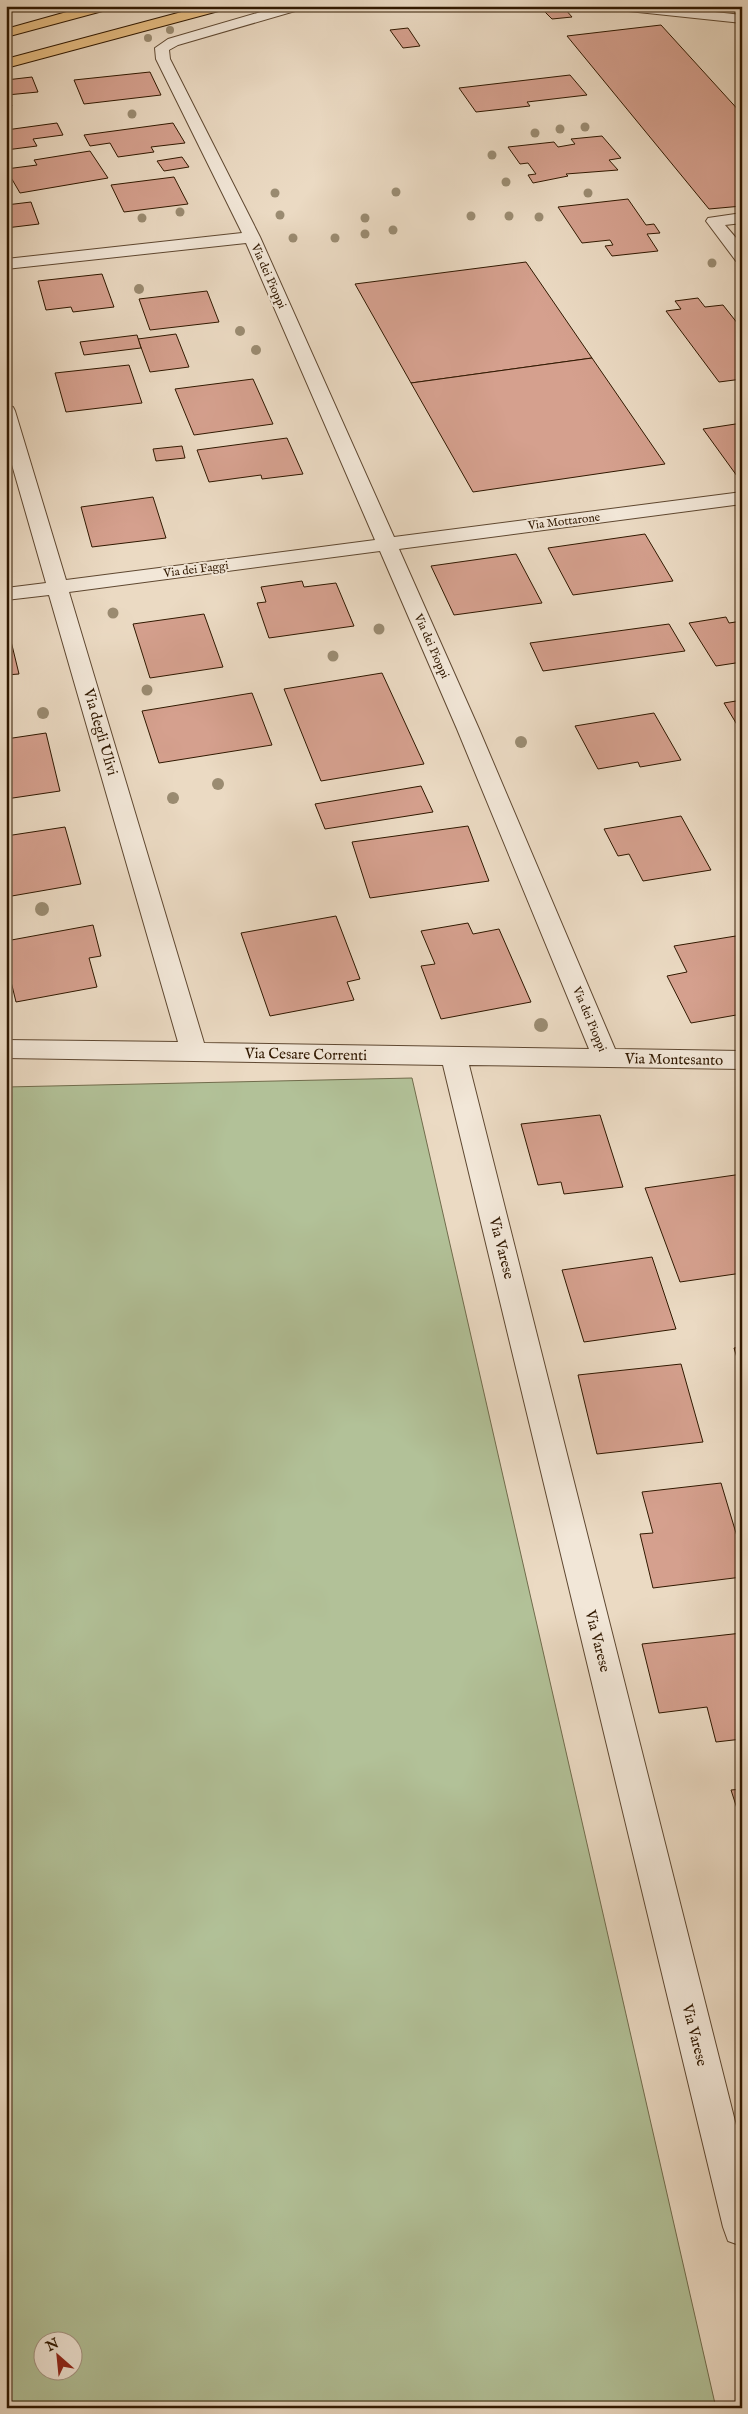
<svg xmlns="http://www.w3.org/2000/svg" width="748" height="2414" viewBox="0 0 748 2414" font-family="'IM FELL English',serif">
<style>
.green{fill:#b2c198;stroke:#716c4c;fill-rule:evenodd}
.building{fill:#d5a08e;stroke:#301800}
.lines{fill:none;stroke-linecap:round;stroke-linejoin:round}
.minor-casing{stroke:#5f4831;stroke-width:2}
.trunk-casing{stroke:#301800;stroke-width:2}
.minor{fill:#f2e7d8;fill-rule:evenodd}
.trunk{fill:#e6bd82;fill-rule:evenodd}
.tree{fill:#9a8b71}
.labels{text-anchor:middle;stroke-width:4;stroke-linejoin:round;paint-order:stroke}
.far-street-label{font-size:12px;fill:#301800;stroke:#f2e7d8}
.street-label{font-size:15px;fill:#301800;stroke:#f2e7d8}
</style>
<rect width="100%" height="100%" fill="#ebdac3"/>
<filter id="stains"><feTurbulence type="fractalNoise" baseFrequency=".004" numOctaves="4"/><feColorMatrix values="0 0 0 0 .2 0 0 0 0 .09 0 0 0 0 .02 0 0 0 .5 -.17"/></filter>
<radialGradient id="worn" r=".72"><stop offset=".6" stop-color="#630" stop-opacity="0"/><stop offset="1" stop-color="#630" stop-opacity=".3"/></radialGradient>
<path class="green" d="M412,1078L716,2408H6V1087ZM42,2342H72V2372H42Z"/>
<g class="building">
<path d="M565,9L572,17L552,19L544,11Z"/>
<path d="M661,25L742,114V206L709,209L567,36Z"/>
<path d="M408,28L420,46L403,48L390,30Z"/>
<path d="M150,72L161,95L84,104L74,80Z"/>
<path d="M570,75L587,95L527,102L530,106L476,112L459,88Z"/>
<path d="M32,77L38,92L7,95L12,106L6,107V80Z"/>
<path d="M57,123L63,135L33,139L37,146L6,150V130Z"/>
<path d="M173,123L185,143L151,147L154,152L118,157L110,143L90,146L84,135Z"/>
<path d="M602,136L621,158L609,160L618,170L566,174L568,176L533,183L528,175L536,174L528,163L520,164L508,147L554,142L558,147L575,144L571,139Z"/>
<path d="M90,151L108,178L20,193L6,169L37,165L34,160Z"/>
<path d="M182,157L189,167L164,171L157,161Z"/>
<path d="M174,177L188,204L124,212L111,185Z"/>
<path d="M628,199L646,225L654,224L660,233L647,234L658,251L612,256L605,246L613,245L610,240L582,243L558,207Z"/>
<path d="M31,202L39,224L6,228V205Z"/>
<path d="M526,262L592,358L411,383L355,284Z"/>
<path d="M102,274L114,307L73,312L71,307L46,310L38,281Z"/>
<path d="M207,291L219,322L150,330L139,299Z"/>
<path d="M698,298L705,307L723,305L742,329V379L719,382L666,311L681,309L675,301Z"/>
<path d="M176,334L189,367L150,372L138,339Z"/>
<path d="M137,335L141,348L84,355L80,342Z"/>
<path d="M592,358L665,464L473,492L411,383Z"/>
<path d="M129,365L142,403L66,412L55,373Z"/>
<path d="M253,379L273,424L194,435L175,389Z"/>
<path d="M742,423V475L737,476L703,429Z"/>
<path d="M287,438L303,474L262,479L261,475L209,482L197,450Z"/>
<path d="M182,446L185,458L156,461L153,449Z"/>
<path d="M153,497L166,538L92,547L81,507Z"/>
<path d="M645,534L673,581L573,595L548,548Z"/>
<path d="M516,554L542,603L454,615L431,566Z"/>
<path d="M302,581L304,587L336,583L354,626L269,638L257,603L266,602L261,587Z"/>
<path d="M204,614L223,667L150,678L133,624Z"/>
<path d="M726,617L729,623L742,621V662L716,666L689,623Z"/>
<path d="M669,624L685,651L543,671L530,643Z"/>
<path d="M6,637H10L19,674L6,675Z"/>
<path d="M382,673L424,764L321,781L284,689Z"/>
<path d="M252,693L272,745L159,763L142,711Z"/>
<path d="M742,700V733L724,703Z"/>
<path d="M654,713L681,760L640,767L638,762L598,769L575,726Z"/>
<path d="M46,733L60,791L6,799V739Z"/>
<path d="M421,786L433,812L325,829L315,804Z"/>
<path d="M681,816L711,870L643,881L629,854L618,856L604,829Z"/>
<path d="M468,826L489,881L370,898L352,842Z"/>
<path d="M65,827L81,884L6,897V836Z"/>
<path d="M336,916L360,979L347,982L354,1000L270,1016L241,933Z"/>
<path d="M468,923L473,934L499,929L531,1002L441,1019L421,966L435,964L421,931Z"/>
<path d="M93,925L101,956L89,958L97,987L16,1002L6,961V941Z"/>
<path d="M742,935V1014L691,1023L667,976L687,972L674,946Z"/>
<path d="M600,1115L623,1187L564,1194L561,1182L538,1185L521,1124Z"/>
<path d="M742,1174V1273L680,1282L645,1188Z"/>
<path d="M652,1257L676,1329L584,1342L562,1270Z"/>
<path d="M742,1347V1374L734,1348Z"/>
<path d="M681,1364L703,1442L597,1454L578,1375Z"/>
<path d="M721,1483L742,1553V1577L653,1588L640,1534L653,1533L642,1492Z"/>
<path d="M742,1633V1739L716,1742L707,1707L659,1713L642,1644Z"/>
<path d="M742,1789V1824L731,1790Z"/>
</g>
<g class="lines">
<g class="minor-casing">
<g id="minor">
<path d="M281,6H304L302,9L178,45L169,50L170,59L260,237L394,537L742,492V504L399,549L479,729L615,1049L742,1051V1069L469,1065L742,2149V2246L728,2241L723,2227L443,1065L6,1058V1040L178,1042L49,595L6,600V588L46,583L6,444V405L13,407L15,411L66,580L375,540L246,243L6,269V259L242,233L156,59L155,48L168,39ZM380,551L457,729L589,1049L204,1043L69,592Z"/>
<path d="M612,6H661L742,15V23L619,10Z"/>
<path d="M742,213V223L725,225L742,245V262L736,261L706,221L708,218Z"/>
</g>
</g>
<g class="trunk-casing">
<g id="trunk">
<path d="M88,6H112L110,9L6,37V29Z"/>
<path d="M204,6H228L226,9L6,68V59Z"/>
</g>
</g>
<use href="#minor" class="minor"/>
<use href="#trunk" class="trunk"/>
</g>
<g class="tree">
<circle cx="170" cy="30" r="4"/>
<circle cx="148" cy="38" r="4"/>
<circle cx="132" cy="114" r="4.5"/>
<circle cx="585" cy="127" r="4.5"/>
<circle cx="560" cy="129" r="4.5"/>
<circle cx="535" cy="133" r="4.5"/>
<circle cx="492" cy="155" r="4.5"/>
<circle cx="506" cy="182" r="4.5"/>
<circle cx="396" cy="192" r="4.5"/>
<circle cx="275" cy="193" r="4.5"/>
<circle cx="588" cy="193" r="4.5"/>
<circle cx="180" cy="212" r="4.5"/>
<circle cx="280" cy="215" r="4.5"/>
<circle cx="471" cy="216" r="4.5"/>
<circle cx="509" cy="216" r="4.5"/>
<circle cx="539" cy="217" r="4.5"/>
<circle cx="142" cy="218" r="4.5"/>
<circle cx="365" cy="218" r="4.5"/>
<circle cx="393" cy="230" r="4.5"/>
<circle cx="365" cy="234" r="4.5"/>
<circle cx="293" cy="238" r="4.5"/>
<circle cx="335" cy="238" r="4.5"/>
<circle cx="712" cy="263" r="4.5"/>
<circle cx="139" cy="289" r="5"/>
<circle cx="240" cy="331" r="5"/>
<circle cx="256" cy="350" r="5"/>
<circle cx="113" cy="613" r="5.5"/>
<circle cx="379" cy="629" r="5.5"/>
<circle cx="333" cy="656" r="5.5"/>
<circle cx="147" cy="690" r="5.5"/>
<circle cx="43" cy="713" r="6"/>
<circle cx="521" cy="742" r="6"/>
<circle cx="218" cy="784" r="6"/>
<circle cx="173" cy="798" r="6"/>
<circle cx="42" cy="909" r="7"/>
<circle cx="541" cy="1025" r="7"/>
</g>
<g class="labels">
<g class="far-street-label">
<text transform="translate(269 276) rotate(66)" y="4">Via dei Pioppi</text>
<text transform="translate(564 521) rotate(-7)" y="4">Via Mottarone</text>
<text transform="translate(196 569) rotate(-7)" y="4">Via dei Faggi</text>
<text transform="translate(432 646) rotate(66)" y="4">Via dei Pioppi</text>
<text transform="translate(590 1019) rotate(67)" y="4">Via dei Pioppi</text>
</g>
<g class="street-label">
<text transform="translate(101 732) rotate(74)" y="5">Via degli Ulivi</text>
<text transform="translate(306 1054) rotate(1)" y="5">Via Cesare Correnti</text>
<text transform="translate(674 1059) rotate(1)" y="5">Via Montesanto</text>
<text transform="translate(502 1248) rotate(76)" y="5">Via Varese</text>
<text transform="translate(598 1641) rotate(76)" y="5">Via Varese</text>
<text transform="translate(695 2035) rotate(76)" y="5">Via Varese</text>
</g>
</g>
<rect width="748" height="2414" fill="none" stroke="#ebdac3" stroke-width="25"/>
<rect x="8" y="8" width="733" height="2399" fill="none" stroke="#301800" stroke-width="2.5"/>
<rect x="12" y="12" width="723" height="2389" fill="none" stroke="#301800"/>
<g transform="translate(58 2356) rotate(333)"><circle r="24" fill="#f2e7d8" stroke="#a49482"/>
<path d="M0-4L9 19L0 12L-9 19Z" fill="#8f2418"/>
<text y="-8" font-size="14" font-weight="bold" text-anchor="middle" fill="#301800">N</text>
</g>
<rect width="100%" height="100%" filter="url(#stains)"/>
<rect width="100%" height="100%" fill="url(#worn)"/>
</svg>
